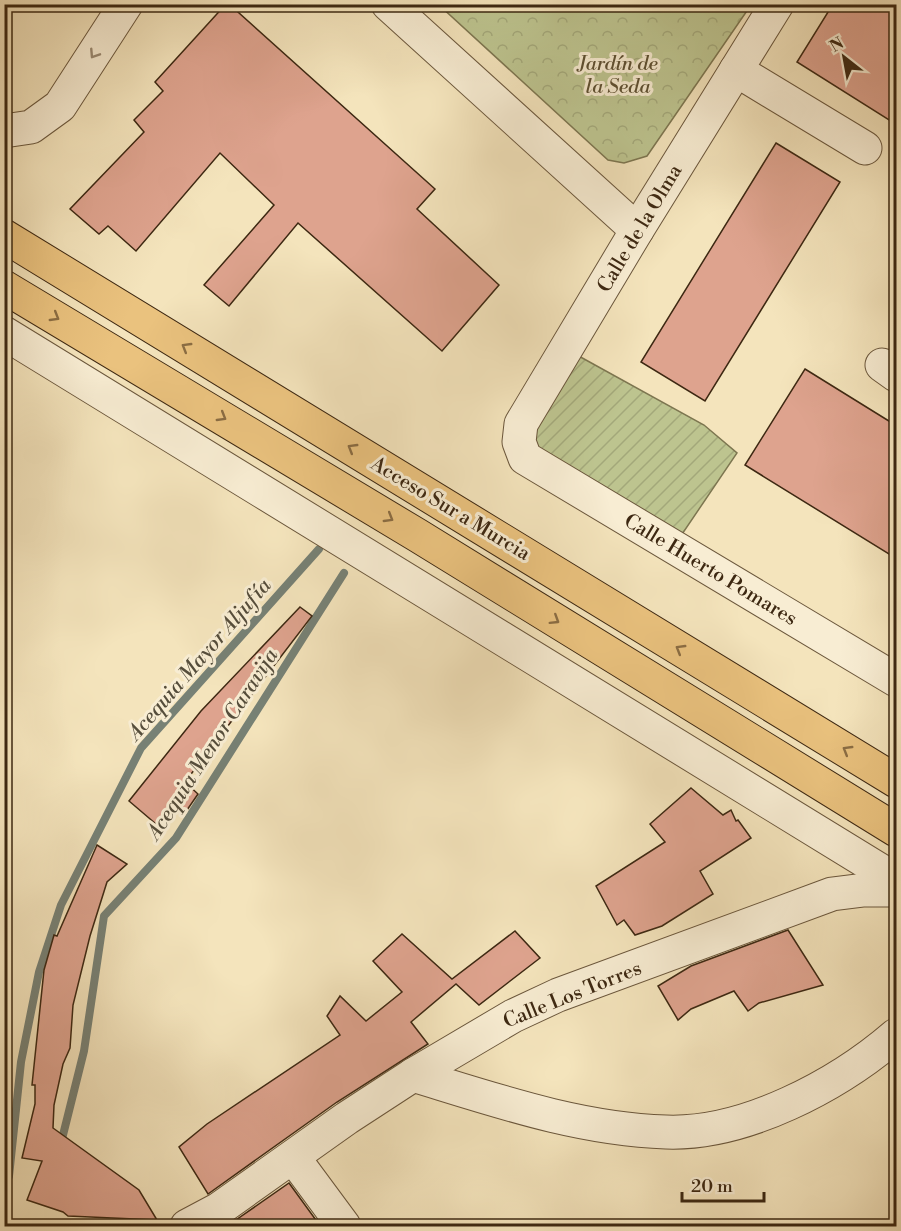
<svg xmlns="http://www.w3.org/2000/svg" width="901" height="1231" viewBox="0 0 901 1231" font-family="'Libre Bodoni',serif">
<style>
.park{fill:url(#park-crowns);stroke:#7d7650;stroke-width:1.5}
.garden{fill:url(#garden-furrows);stroke:#7d7650;stroke-width:1.5}
.lines{fill:none;stroke-linecap:round;stroke-linejoin:round}
.stream{stroke:#778175;stroke-width:8}
.building{fill:#dea38e;stroke:#3d2812;stroke-width:1.5}
.minor-casing{stroke:#6b573c;stroke-width:35}
.highway-casing{stroke:#3d2812;stroke-width:35}
.minor{stroke:#f8edd3;stroke-width:33}
.highway{stroke:#eac27e;stroke-width:33}
.oneway{stroke:#9a8a72}
.oneway2{stroke:#8b6d43}
.labels{text-anchor:middle;stroke-width:6;stroke-linejoin:round;paint-order:stroke}
.park-label{font-size:20px;font-style:italic;fill:#5d4f31;stroke:#f8edd3}
.street-label{font-size:20px;fill:#3d2812;stroke:#f8edd3}
.water-label{font-size:21px;font-style:italic;fill:#554d3b;stroke:#f8edd3}
</style>
<defs>
<pattern id="park-crowns" width="20" height="18" patternUnits="userSpaceOnUse" patternTransform="scale(1.5)"><rect width="20" height="18" fill="#bdc48f"/><path d="M2 6a3 3 0 1 1 6 0M12 15a3 3 0 1 1 6 0" fill="none" stroke="#a3a87a"/></pattern>
<pattern id="garden-furrows" width="10" height="10" patternUnits="userSpaceOnUse" patternTransform="scale(1.5)"><rect width="10" height="10" fill="#bdc48f"/><path d="M-1 1l2-2M0 10L10 0M9 11l2-2" fill="none" stroke="#a3a87a"/></pattern>
</defs>
<rect width="100%" height="100%" fill="#f4e4bc"/>
<filter id="stains"><feTurbulence type="fractalNoise" baseFrequency=".00333" numOctaves="4"/><feColorMatrix values="0 0 0 0 .2 0 0 0 0 .09 0 0 0 0 .02 0 0 0 .5 -.17"/></filter>
<radialGradient id="worn" r=".72"><stop offset=".6" stop-color="#630" stop-opacity="0"/><stop offset="1" stop-color="#630" stop-opacity=".3"/></radialGradient>
<path class="park" d="M439,5H751L647,156L624,163L608,160Z"/>
<path class="garden" d="M566,349L704,425L737,453L674,546L525,458Z"/>
<g class="lines">
<g class="stream">
<path d="M62,1139L84,1051L104,916L176,838L344,573"/>
<path d="M9,1176L21,1062L39,972L61,905L141,748L319,549"/>
</g>
</g>
<g class="building">
<path d="M226,4H229L435,189L417,209L499,285L442,351L298,223L229,306L204,285L274,205L220,153L136,251L108,226L99,234L70,209L144,132L134,120L163,91L155,82Z"/>
<path d="M833,4H897V125L797,62Z"/>
<path d="M776,143L840,182L705,401L641,362Z"/>
<path d="M805,369L897,426V559L745,465Z"/>
<path d="M300,607L312,616L185,782L198,794L185,813L172,804L156,824L129,801L201,711Z"/>
<path d="M691,788L723,815L731,810L736,821L738,820L751,838L700,871L713,894L662,926L635,935L624,920L617,925L596,886L665,842L650,824Z"/>
<path d="M97,845L127,864L107,882L90,936L73,1005L70,1048L63,1064L54,1105L53,1128L139,1190L157,1220L68,1216L63,1212L27,1200L42,1161L22,1158L35,1104V1085H32L44,970L54,935L57,936Z"/>
<path d="M788,930L823,985L759,1003L748,1011L734,991L691,1009L678,1020L658,986L691,966Z"/>
<path d="M515,931L540,958L479,1005L456,984L411,1022L428,1044L337,1102L208,1194L179,1147L207,1124L340,1035L327,1016L340,996L366,1021L402,992L373,961L402,934L452,979Z"/>
<path d="M289,1183L321,1227H226L233,1222Z"/>
</g>
<g class="lines">
<g class="minor-casing">
<g id="minor">
<path d="M388,4L637,230"/>
<path d="M777,4L637,230L521,424L519,442L525,458L896,680"/>
<path d="M736,70L865,148"/>
<path d="M4,131L31,127L60,106L126,4"/>
<path d="M4,333L896,880"/>
<path d="M882,365L896,375"/>
<path d="M413,1075C495,1100 578,1129 666,1132C745,1135 838,1085 896,1035"/>
<path d="M293,1157L344,1226"/>
<path d="M187,1226L219,1209L347,1118L413,1075L513,1016L558,995L832,894L864,890H896"/>
</g>
</g>
<g class="highway-casing">
<g id="highway">
<path d="M4,236L896,781"/>
<path d="M4,287L417,535L896,830"/>
</g>
</g>
<use href="#minor" class="minor"/>
<use href="#highway" class="highway"/>
</g>
<defs><path id="oneway-chevron" d="M-2-3.5L2.5 0L-2 3.5" fill="none" stroke-width="1.6" stroke-linecap="round" stroke-linejoin="round" transform="scale(1.5)"/></defs>
<use class="oneway" href="#oneway-chevron" transform="translate(94 54) rotate(123)"/>
<g class="oneway2">
<use href="#oneway-chevron" transform="translate(55 317) rotate(31)"/>
<use href="#oneway-chevron" transform="translate(186 347) rotate(-149)"/>
<use href="#oneway-chevron" transform="translate(222 417) rotate(31)"/>
<use href="#oneway-chevron" transform="translate(352 448) rotate(-149)"/>
<use href="#oneway-chevron" transform="translate(389 518) rotate(31)"/>
<use href="#oneway-chevron" transform="translate(555 620) rotate(32)"/>
<use href="#oneway-chevron" transform="translate(680 649) rotate(-149)"/>
<use href="#oneway-chevron" transform="translate(847 750) rotate(-149)"/>
</g>
<g class="labels">
<g class="park-label">
<text x="618" y="70">Jardín de<tspan x="618" dy="23">la Seda</tspan></text>
</g>
<g class="street-label">
<text transform="translate(639 228) rotate(-59)" y="7">Calle de la Olma</text>
<text transform="translate(451 508) rotate(31)" y="7">Acceso Sur a Murcia</text>
<text transform="translate(711 569) rotate(31)" y="7">Calle Huerto Pomares</text>
<text transform="translate(572 994) rotate(-22)" y="7">Calle Los Torres</text>
</g>
<g class="water-label">
<text transform="translate(199 659) rotate(-49)" y="7">Acequia Mayor Aljufía</text>
<text transform="translate(212 744) rotate(-57)" y="7">Acequia Menor Caravija</text>
</g>
</g>
<rect width="901" height="1231" fill="none" stroke="#f4e4bc" stroke-width="24"/>
<rect x="6" y="6" width="889" height="1219" fill="none" stroke="#3d2812" stroke-width="3"/>
<rect x="12" y="12" width="877" height="1207" fill="none" stroke="#3d2812" stroke-width="1.5"/>
<g transform="translate(844 57) rotate(329)" stroke="#f8edd3" stroke-width="4.5" paint-order="stroke">
<path d="M0-4.5L10 22L0 15L-10 22Z" fill="#3d2812"/>
<text y="-9" font-size="16" font-weight="bold" text-anchor="middle" fill="#3d2812">N</text>
</g>
<path d="M682 1192v9h82v-9" fill="none" stroke="#3d2812" stroke-width="3"/>
<text x="691" y="1192" font-size="18" fill="#3d2812" stroke="#f8edd3" stroke-width="4.5" paint-order="stroke">20 m</text>
<rect width="100%" height="100%" filter="url(#stains)"/>
<rect width="100%" height="100%" fill="url(#worn)"/>
</svg>
